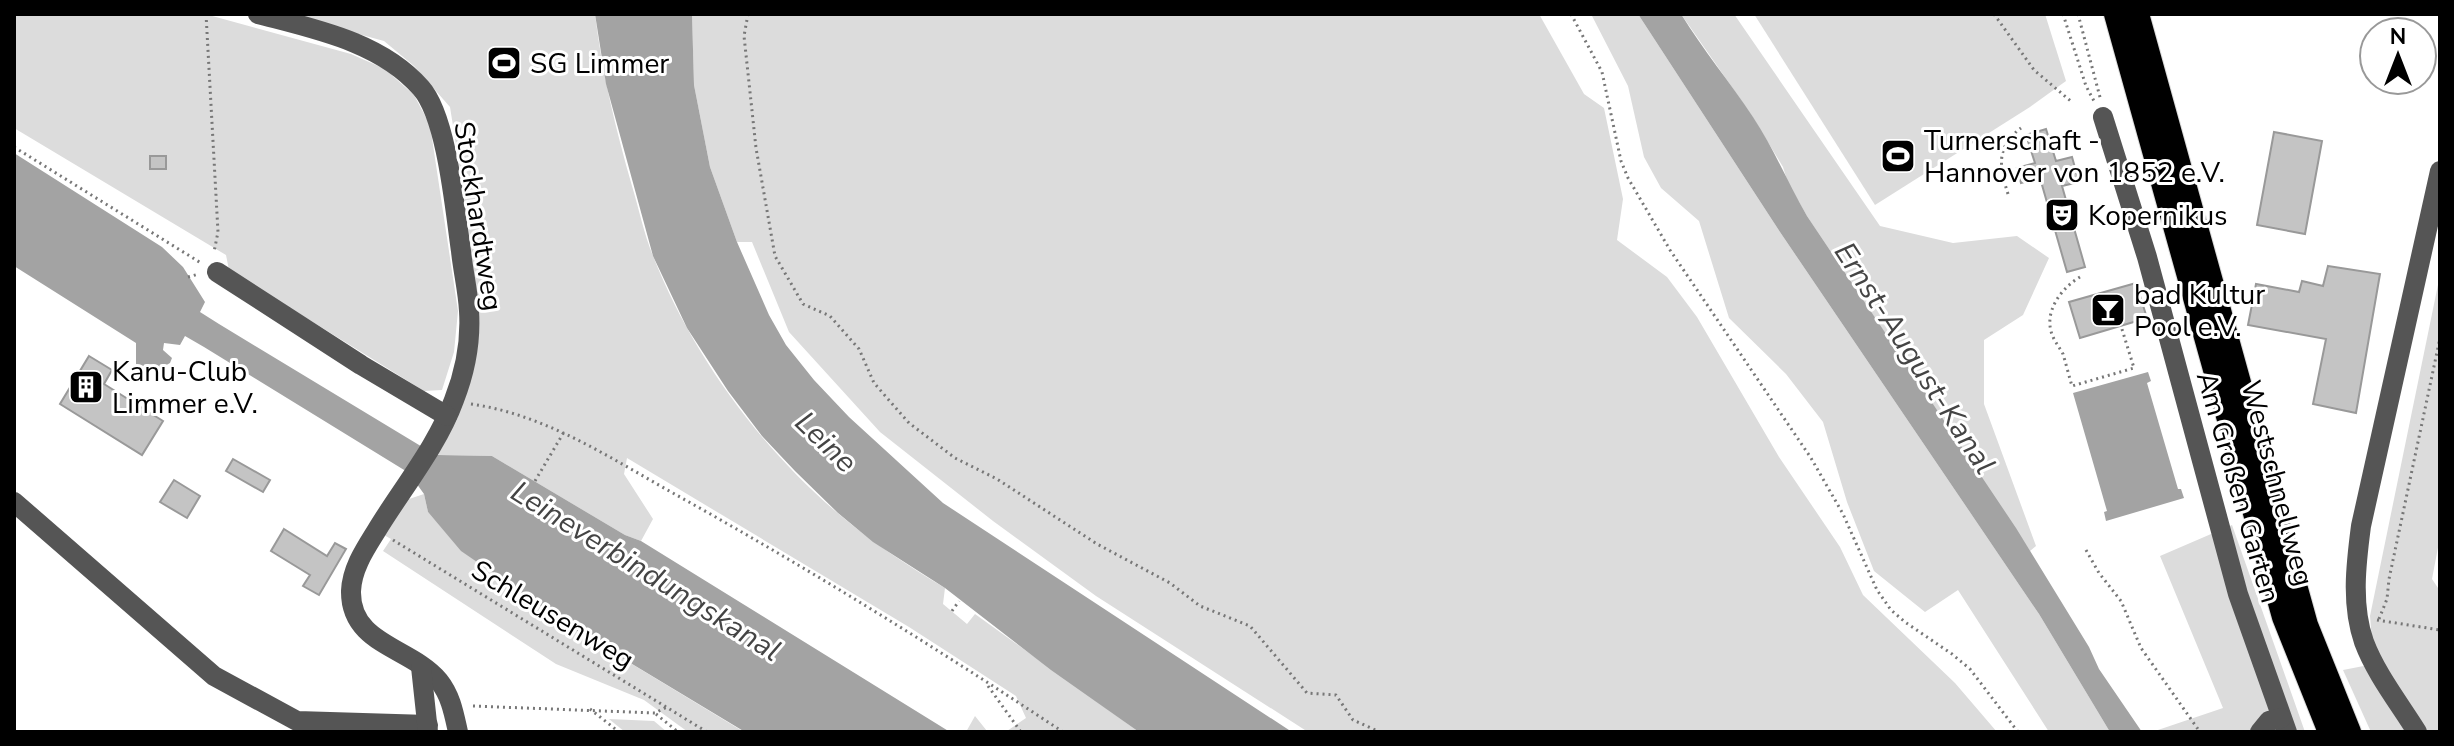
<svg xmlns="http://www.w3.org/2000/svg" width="2454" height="746" viewBox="0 0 2454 746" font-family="'Nunito Sans',sans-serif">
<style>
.green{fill:#dcdcdc}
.water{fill:#a3a3a3}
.building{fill:#c4c4c4;stroke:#999;stroke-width:2}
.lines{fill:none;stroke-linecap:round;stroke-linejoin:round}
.highway-casing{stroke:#dbdbdb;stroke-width:26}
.path{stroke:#777;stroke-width:3;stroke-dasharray:2 4;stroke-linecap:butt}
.minor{stroke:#555;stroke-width:20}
.highway{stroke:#000;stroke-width:24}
.labels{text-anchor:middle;stroke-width:6;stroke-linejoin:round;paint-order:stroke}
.poi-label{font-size:28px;fill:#000;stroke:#fff;text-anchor:start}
.street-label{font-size:28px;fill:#000;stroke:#fff}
.water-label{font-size:30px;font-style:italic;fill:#444;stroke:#fff}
</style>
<rect width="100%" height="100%" fill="#fff"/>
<g class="green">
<path d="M14,14H205L351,54L385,69L414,95L430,125L458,311L454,352L442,390L424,391L229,270L226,255L14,128Z"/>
<path d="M285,14H595C602,73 616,130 632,186C639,209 644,234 653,256C691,353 760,448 840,515C873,543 908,566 945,588L943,604L967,624L975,614L1139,732H966L975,716L987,731H1007L1026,718L1016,696L909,627L627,458L624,474L653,519L641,541L625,535L492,456L438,455L459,413L474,282L468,220L450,107L414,66L384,41Z"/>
<path d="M692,14H1539L1584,94L1604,108L1623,199L1617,240L1667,277L1697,317L1779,457L1840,547L1863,595L1955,683L1997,732H1308L1096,596L993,521L880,432L789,332L752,242H737L710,167L694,85Z"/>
<path d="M1591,14H1638L1780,232L2039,614L2110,732H2049L1958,590L1925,612L1874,571L1847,502L1823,422L1786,374L1729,318L1699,221L1661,188L1644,157L1628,86Z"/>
<path d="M1681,14H1734L1880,226L1953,243L2017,236L2049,258L2023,315L1984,340V404L2036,546L2030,551L1807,216L1788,183L1783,167L1752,116Z"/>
<path d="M1754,14H2045L2066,81L2030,107L1875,205Z"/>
<path d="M2440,275V537L2432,579L2440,591V732H2371L2343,670L2379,663L2372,640L2370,616Z"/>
<path d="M424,494L428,512L462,551L574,629L744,732H688L644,700L556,664L383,551L391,539L377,531L394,504Z"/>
<path d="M2232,525L2305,732H2152L2223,708L2160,556Z"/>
<path d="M609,719L654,721L667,732H625Z"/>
</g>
<g class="water">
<path d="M595,14H692L694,85L710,167L737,242L769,315L786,345L814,380L849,417L943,503L1292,732H1139L1051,670L945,588L873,542L838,513L795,471L762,436L728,391L687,328L653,256L606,84Z"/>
<path d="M1638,14H1681C1703,50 1730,82 1753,117C1774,149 1788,183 1807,216L2016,528L2089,647L2099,669L2142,732H2110L2039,614L1780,232Z"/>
<path d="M14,153L162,247L183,267L205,302L200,312L219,324L424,448L438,455L492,456L625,535L641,541L950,732H745L574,629L461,551L428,512L424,494L409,473L204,347L185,336L180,345L164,343L163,350L172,358L170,363L161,368L136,365V343L14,266Z"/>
<path d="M2148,372L2151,381L2147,383L2178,489H2181L2184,498L2106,521L2104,512L2107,511L2073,393Z"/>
</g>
<g class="building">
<path d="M2046,129L2056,161L2072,157L2079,182L2062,186L2085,267L2067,272L2040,178L2021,183L2017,168L2035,163L2026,135Z"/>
<path d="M2274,132L2322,141L2305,234L2257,225Z"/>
<rect x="150" y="156" width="16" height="13"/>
<path d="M2328,266L2380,274L2356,413L2313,404L2326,339L2248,325L2256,284L2299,292L2302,281L2323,286Z"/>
<path d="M2136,283L2147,318L2080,338L2069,302Z"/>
<path d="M89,356L112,370L104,384L163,421L142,455L60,404Z"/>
<path d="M233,459L270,480L263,492L226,471Z"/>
<path d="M174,480L200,496L187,518L160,502Z"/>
<path d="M284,529L327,556L335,543L346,549L319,595L303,586L310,575L271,551Z"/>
</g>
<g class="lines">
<g class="highway-casing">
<g id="highway">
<path d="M2116,14L2284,617L2330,732"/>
<path d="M2137,14L2306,625L2349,732"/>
</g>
</g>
<g class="path">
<path d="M206,14L218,232L214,252"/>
<path d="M748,14L744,36L756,148L775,256L803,304L830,316L859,349L874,383L909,423L955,458L997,479L1097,544L1170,583L1200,606L1250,626L1307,693L1336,695L1353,720L1380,732"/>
<path d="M1571,14L1602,72L1621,161L1628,178L1670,250L1811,458L1843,514L1877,590L1891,610L1905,622L1952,654L1970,669L2018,732"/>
<path d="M1994,14L2034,70L2073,103"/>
<path d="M2063,14L2086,86L2094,101"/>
<path d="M2078,14L2101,101"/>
<path d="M14,147L201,263"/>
<path d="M2008,194C1999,166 1996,147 2021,128"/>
<path d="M188,277L199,274"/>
<path d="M2080,277C2063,287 2045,309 2051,331C2053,340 2059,346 2063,354C2066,364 2069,376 2072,386L2134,368L2121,326"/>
<path d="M471,404C548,415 613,460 680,497C811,570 938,649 1063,732"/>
<path d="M535,481L564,432"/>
<path d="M393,540L707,732"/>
<path d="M2086,550L2099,573L2121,601L2141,648L2200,732"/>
<path d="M952,611L959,601"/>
<path d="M2379,619L2387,599L2389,579L2440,338"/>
<path d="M2377,620L2440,630"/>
<path d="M988,686L1021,732"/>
<path d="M473,706L655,713L667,707"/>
<path d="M590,709L619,732"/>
<path d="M656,714L678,732"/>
</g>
<g class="minor">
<path d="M258,14C315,29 381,42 421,88C447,117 455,210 461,251C463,271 468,291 469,311C471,341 465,372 454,400C438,444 405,485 380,525C368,545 352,566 351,591C350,645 411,647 439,681C451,696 454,714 458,732"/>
<path d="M2103,117L2147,257L2238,594L2287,732"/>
<path d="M217,272L361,365L447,416"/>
<path d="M14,502L214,676L297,721L428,725"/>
<path d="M421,667L428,732"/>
<path d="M2260,732L2269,721L2281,718"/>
<path d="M2417,732C2399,703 2376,674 2364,642C2351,605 2356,564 2361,526L2440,171"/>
</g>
<use href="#highway" class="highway"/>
</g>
<defs>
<g id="stadium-square" transform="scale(1.8)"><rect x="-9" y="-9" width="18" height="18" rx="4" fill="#000" stroke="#fff"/><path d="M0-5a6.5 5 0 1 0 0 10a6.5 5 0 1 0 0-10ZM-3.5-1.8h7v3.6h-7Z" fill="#fff"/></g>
<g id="theatre-square" transform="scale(1.8)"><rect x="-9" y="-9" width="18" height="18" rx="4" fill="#000" stroke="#fff"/><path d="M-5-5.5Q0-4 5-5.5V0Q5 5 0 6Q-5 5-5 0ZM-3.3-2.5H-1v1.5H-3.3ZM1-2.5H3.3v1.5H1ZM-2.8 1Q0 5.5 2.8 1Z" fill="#fff"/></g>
<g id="bar-square" transform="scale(1.8)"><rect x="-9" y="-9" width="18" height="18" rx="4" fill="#000" stroke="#fff"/><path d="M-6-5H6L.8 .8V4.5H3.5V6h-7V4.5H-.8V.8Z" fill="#fff"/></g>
<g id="building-square" transform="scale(1.8)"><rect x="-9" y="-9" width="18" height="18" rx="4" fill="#000" stroke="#fff"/><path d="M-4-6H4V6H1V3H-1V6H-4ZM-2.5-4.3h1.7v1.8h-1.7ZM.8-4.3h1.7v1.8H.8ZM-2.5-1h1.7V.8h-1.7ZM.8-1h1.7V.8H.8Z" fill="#fff"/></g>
</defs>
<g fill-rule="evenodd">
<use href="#stadium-square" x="504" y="63"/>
<use href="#stadium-square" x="1898" y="156"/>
<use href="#theatre-square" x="2062" y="215"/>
<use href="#bar-square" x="2108" y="310"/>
<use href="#building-square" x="86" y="387"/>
</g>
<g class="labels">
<g class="poi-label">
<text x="530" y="73">SG Limmer</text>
<text x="1924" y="150">Turnerschaft -<tspan x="1924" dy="32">Hannover von 1852 e.V.</tspan></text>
<text x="2088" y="225">Kopernikus</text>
<text x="2134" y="304">bad Kultur<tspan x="2134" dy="32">Pool e.V.</tspan></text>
<text x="112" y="381">Kanu-Club<tspan x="112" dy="32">Limmer e.V.</tspan></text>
</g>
<g class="street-label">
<text transform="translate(479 216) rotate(81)" y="10">Stockhardtweg</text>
<text transform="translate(2278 483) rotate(75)" y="10">Westschnellweg</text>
<text transform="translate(2239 487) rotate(74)" y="10">Am Großen Garten</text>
<text transform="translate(553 614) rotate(31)" y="10">Schleusenweg</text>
</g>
<g class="water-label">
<text transform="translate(1915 358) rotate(57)" y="10">Ernst-August-Kanal</text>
<text transform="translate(826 442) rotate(44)" y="10">Leine</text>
<text transform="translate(646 571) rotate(32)" y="10">Leineverbindungskanal</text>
</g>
</g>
<rect width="2454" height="746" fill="none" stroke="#000000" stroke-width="32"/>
<g transform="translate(2398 56)"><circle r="38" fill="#ffffff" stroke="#999999" stroke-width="2"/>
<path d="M0-6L14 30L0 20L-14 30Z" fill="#000000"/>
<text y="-12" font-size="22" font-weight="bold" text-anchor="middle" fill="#000000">N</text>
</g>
</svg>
